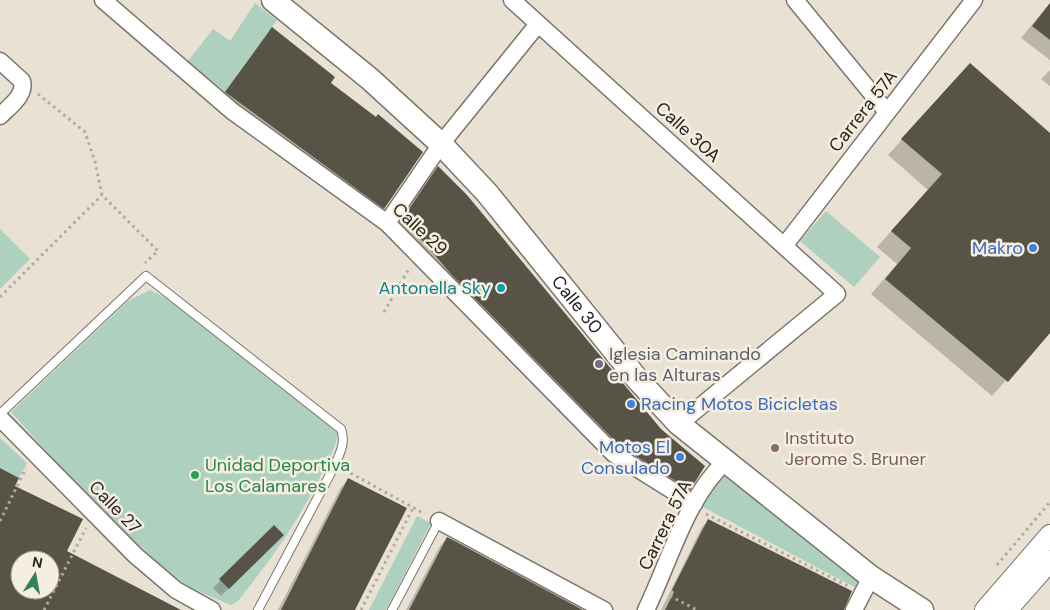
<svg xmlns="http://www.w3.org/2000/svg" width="1050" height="610" viewBox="0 0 1050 610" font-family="'DM Sans',sans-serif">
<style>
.green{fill:#aed0be}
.shadow{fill:#0003}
.building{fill:#585347;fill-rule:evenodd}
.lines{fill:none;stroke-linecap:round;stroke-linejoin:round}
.service-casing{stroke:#7c7669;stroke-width:10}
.minor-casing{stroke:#7c7669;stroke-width:19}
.tertiary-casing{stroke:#7c7669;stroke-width:22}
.secondary-casing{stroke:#7c7669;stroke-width:25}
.path{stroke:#afa99e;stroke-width:3;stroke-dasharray:2.5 4;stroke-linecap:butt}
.service{stroke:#fff;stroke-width:8}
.minor{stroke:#fff;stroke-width:16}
.tertiary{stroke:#fff;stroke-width:20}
.secondary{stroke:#fff;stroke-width:22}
.shop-dot{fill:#3f7fe0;stroke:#f6efe1;stroke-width:2}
.culture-dot{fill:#0f9aa8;stroke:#f6efe1;stroke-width:2}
.worship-dot{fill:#6b7280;stroke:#f6efe1;stroke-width:2}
.education-dot{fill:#8d6e63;stroke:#f6efe1;stroke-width:2}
.leisure-dot{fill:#2e9e5b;stroke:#f6efe1;stroke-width:2}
.labels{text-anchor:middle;stroke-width:5;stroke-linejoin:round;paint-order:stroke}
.street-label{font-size:18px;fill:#27241f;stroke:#f6efe1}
.shop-label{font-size:18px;fill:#366cbe;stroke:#f6efe1;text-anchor:end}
.culture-label{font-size:18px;fill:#0d838f;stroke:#f6efe1;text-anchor:end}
.worship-label{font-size:18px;fill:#5b616d;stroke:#f6efe1;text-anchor:start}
.education-label{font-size:18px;fill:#785e54;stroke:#f6efe1;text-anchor:start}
.leisure-label{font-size:18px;fill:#27864d;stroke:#f6efe1;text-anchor:start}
</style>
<rect width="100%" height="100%" fill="#e9e2d4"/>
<g class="green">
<path d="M255,3L277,20L225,92L188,61L213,29L230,41Z"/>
<path d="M826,211L880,257L854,287L800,241Z"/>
<path d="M0,229L30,259L0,289Z"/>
<path d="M150,290L166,298L338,432C336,448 328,461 321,475C297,524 271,559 238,601L231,605L190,588L162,566L95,505L11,412L128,301Z"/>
<path d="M0,438L27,463L19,478L0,468Z"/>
<path d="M723,471L860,580L856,588L701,506Z"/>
<path d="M417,516L431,523L386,610H369Z"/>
</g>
<g class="shadow">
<path d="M1050,3V60L1021,38Z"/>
<path d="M272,29L383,208L378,213L221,97Z"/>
<path d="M970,64L1050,134V331L992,396L871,294L897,264L877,247L928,190L888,155Z"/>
<path d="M1050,70V86L1041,79Z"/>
<path d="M438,168L689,489L681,498L612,454L395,227L430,176Z"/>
<path d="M349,480L354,610H278L341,487Z"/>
<path d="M708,521L843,610H661L702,527Z"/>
<path d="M274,527L282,535L221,596L213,588Z"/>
<path d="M447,538L580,610H406L440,546Z"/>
</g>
<g class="building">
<path d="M1050,3V40L1032,26Z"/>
<path d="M272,27L335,77L331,83L376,117L378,114L423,152L384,209L225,92Z"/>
<path d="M970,63L1050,133V333L1008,382L885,279L911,248L891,231L942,174L901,139Z"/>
<path d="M438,166L467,195L661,429L705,466L690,490L620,446L451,274L403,218Z"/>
<path d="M0,468L19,478L15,486L83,519L67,551L181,610H0ZM20,560H50V590H20Z"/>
<path d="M348,478L407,508L369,582L355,610H281Z"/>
<path d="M708,519L852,591L844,610H665L674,592L672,590Z"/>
<path d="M274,525L284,535L229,589L219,579Z"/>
<path d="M447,537L455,541L583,610H409Z"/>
</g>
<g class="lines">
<g class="service-casing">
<g id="service">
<path d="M0,414L146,276L341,429C346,442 340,453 335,465L258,610"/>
<path d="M392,610L439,521"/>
</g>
</g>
<g class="minor-casing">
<g id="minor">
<path d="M103,0L232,111L387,223L614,454L694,504"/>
<path d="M512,0L837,294L679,424"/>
<path d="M795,0L887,112"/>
<path d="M0,61L22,81C26,95 9,107 0,116"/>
<path d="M387,223L441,144L538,24"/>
<path d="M784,246L974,0"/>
<path d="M0,418L135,555L176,590L212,610"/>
<path d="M439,521L604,610"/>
<path d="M646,610C669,563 686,498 725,462"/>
<path d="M854,610L871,577"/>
</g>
</g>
<g class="tertiary-casing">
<g id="tertiary">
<path d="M985,610L1050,535"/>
<path d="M1007,610L1050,561"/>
</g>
</g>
<g class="secondary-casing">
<g id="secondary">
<path id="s1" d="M273,0L370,79L441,144L487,193L638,380L679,424L871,577L922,610"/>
</g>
</g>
<g class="path">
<path d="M38,94L85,132L95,162L102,195L158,251L145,263"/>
<path d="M0,297L102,195"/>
<path d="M384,312L410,267"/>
<path d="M345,470L425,514"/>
<path d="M706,514L848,586"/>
<path d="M0,521L26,468"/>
<path d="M997,565L1050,502"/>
<path d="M670,596L697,610"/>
<path d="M44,610L86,528"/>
<path d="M361,610L413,508"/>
</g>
<use href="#service" class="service"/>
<use href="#minor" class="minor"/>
<use href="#tertiary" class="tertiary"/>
<use href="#secondary" class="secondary"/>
</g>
<g class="shop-dot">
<circle cx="1033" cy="248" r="5"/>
<circle cx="631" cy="404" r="5"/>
<circle cx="680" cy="457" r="5"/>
</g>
<circle class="culture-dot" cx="501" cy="288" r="5"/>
<circle class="worship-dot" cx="599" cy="364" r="5"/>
<circle class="education-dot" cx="775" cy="448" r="5"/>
<circle class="leisure-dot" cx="195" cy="475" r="5"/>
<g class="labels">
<g class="street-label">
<text transform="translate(863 111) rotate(-52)" y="6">Carrera 57A</text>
<text transform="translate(688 132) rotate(42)" y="6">Calle 30A</text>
<text transform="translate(420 229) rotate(43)" y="6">Calle 29</text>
<text dy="6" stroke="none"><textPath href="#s1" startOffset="432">Calle 30</textPath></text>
<text transform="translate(115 507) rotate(46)" y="6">Calle 27</text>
<text transform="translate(665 525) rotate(-64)" y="6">Carrera 57A</text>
</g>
<g class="shop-label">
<text x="1023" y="254">Makro</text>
<text x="641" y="410" text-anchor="start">Racing Motos Bicicletas</text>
<text x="670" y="453">Motos El<tspan x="670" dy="21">Consulado</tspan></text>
</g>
<g class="culture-label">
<text x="491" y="294">Antonella Sky</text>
</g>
<g class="worship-label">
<text x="609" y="360">Iglesia Caminando<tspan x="609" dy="21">en las Alturas</tspan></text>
</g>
<g class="education-label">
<text x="785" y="444">Instituto<tspan x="785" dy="21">Jerome S. Bruner</tspan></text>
</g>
<g class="leisure-label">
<text x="205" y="471">Unidad Deportiva<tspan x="205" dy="21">Los Calamares</tspan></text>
</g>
</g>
<g transform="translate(35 575) rotate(11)"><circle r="24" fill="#f6efe1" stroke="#a39e93"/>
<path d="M0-4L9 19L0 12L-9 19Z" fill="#348151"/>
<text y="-8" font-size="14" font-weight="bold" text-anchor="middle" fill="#27241f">N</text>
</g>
</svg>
